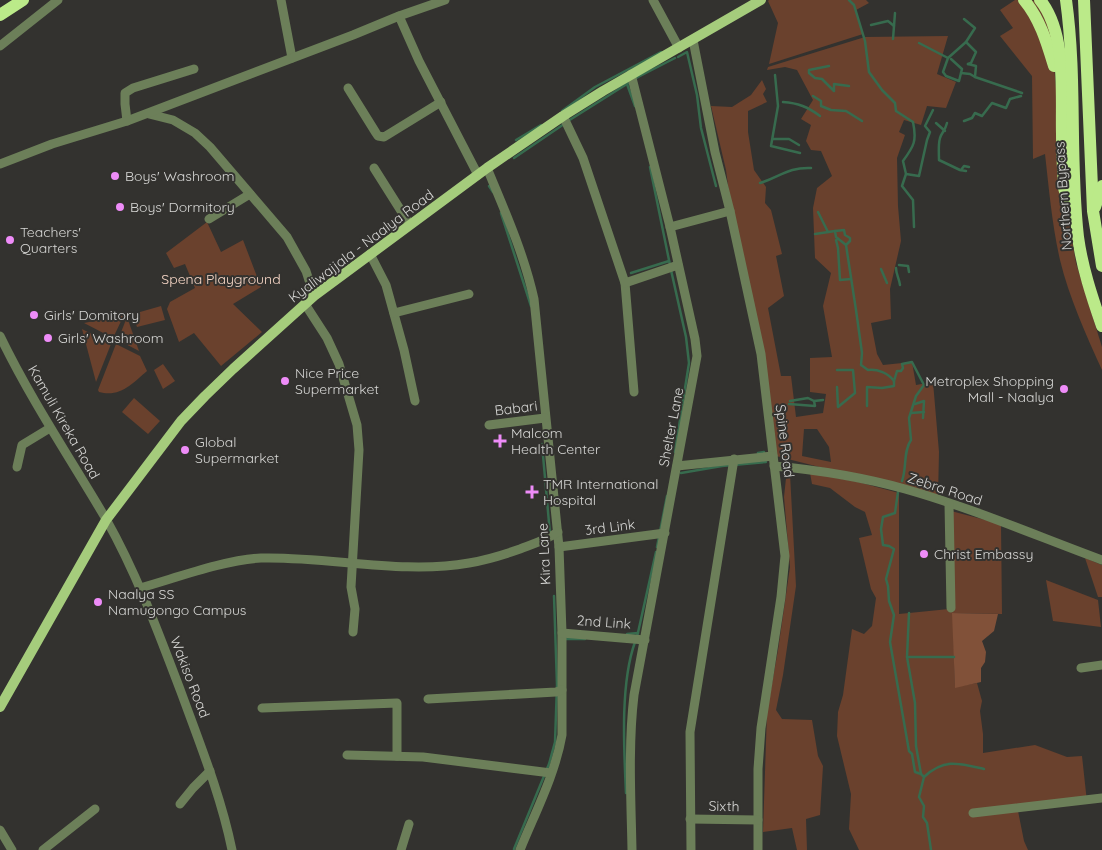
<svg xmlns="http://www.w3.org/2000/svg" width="1102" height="850" viewBox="0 0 1102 850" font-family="Quicksand,sans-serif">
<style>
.green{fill:#6a412d;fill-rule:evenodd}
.forest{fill:#815139}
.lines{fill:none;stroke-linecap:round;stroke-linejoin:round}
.stream{stroke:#376b4e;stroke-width:2.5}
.minor{stroke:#6c7f59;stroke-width:9}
.major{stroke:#a5cc7c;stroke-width:10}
.highway{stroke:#bbea89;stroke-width:12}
.poi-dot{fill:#ee8cf8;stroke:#33322f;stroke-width:2}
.labels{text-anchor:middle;stroke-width:4;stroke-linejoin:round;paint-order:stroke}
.poi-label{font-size:14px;fill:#d6d6d4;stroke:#33322f;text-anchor:start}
.street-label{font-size:14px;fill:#d6d6d4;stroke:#33322f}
.park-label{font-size:14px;fill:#f6d6c6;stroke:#33322f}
</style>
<rect width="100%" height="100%" fill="#33322f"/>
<g class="green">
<path d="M769,0H866L869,3L856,10L863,34L769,64L778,23L768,1Z"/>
<path d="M1015,0L1048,1L1068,218L1076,263L1102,347V370C1086,335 1069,297 1060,260C1052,225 1049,189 1045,154L1033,159L1032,76L1000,36L1013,28L1000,10Z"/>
<path d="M948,36L937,74L956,82L946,108L927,106L921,125L904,120L899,132L905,135L897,158L898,206L901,241L890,289L891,319L871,323L877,354L883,365L912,362L916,385L933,382L939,452L938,497L776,456L731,208L726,170L711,106L732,107L751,95L762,80L766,89L763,94L767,102L748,111V132L754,170L766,187L765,203L771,210L782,254L776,256L784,296L768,308L781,376H791L796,417L823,413L826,394L810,392V358L832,357L823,306L831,273L815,258L813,208L817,188L832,176L821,151L811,150L806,141L811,125L801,119L813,100L797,70L785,67L767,70L768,67L865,37ZM804,429H817L829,447L831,462L802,456Z"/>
<path d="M207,222L221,252L243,240L261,287L233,304L262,332L221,366L194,333L179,342L167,309L170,302L195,288L185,264L174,268L166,253Z"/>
<path d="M161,306L165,320L137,327L133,314Z"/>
<path d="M124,315L113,338L84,323Z"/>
<path d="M127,317L139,351L118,340Z"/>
<path d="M82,329L111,344L96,382Z"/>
<path d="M116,344L140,356L147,371C133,383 120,398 99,392L98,390Z"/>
<path d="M163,364L175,381L163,389L154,370Z"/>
<path d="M134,398L160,421L148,434L122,412Z"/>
<path d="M810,473L858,482L899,493V614L949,609L952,612L951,511L1001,524L1002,614L953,613L955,687L977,683L982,701L980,711L983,734V753L1035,745L1067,757L1082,756L1087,802L1018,811L1024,841L1028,850H859L849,829L851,794L837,736L838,712L843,695L852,629L864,634L872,626L876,598L871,589L859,538L872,535L865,512L855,507L830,488L812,484Z"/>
<path d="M790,474L796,586L783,675L776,710L782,719L812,720L818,756L823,766L820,815L806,819L807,850H797L792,828L763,832L767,712L778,650L790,567L784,497L786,478Z"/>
<path d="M1085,558L1102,565V597H1098Z"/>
<path d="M1046,580L1098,600L1101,627L1053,621Z"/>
</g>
<path class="forest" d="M952,613L998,614L994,631L982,641L986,652L985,662L981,668V682L955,688Z"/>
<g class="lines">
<g class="stream">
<path d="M849,0L854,5L865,41L869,72L882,90L895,103L896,111L913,122C917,141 914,146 903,161L906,174L902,186L913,200L914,227"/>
<path d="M871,25L888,21L894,26"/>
<path d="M893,39L895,13"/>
<path d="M966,42L976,52L971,63L968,64"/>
<path d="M919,43L948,58"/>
<path d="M678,57L687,52L697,95L701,128L716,186"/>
<path d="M951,59L962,69L959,81L946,76L943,72L948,58L966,42L975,28L964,19"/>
<path d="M968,64L976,66L975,77L1022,93"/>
<path d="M829,66L809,70V73L815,78L822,79L834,91V84L849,86"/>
<path d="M961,73L970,74L975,77"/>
<path d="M775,75L778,106L771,146L800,153"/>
<path d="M627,84L635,106"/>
<path d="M813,96L821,101V106L831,110L846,111L862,121"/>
<path d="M783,102C798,103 808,107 820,116"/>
<path d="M562,111L595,87L661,52"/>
<path d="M568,121L638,77L675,58"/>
<path d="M964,121L972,118L975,113L982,116L992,103L1006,108L1010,99L1021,96"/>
<path d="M936,123L945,131"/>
<path d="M947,123C945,131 942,132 940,138C938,145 939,153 939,160L960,170L966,171"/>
<path d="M773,139H789L799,145"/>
<path d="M516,140L541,125"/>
<path d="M514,158L564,124"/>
<path d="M650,167L670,265"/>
<path d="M961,170L964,166L969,167"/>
<path d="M906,174L919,176L927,140L930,132L925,126L933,110"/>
<path d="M760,183C780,177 788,167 811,168"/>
<path d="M489,186L493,192"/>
<path d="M818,212L828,232"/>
<path d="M501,213L531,306"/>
<path d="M815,234L835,231"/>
<path d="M838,239L836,240L838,248L840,280L851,279"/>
<path d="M846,245L836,237L835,231L844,230L845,235L850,238V241L846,245L856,310L862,353L861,365L868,370C878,369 888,373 894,381L897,371H901L903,368L902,364L912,362L924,385L916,396L909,418L911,440C903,451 907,468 902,481"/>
<path d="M899,265L908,266L909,272"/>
<path d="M896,268C896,274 899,278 900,285"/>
<path d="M881,269L887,283"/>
<path d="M671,270L686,337L689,363L675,452"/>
<path d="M631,273L669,261"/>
<path d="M837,370H853L855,393L838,407L837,387"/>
<path d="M790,401L808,398L814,401L823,400"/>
<path d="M789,404L815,406L814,401"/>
<path d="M915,404L924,401L923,418"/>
<path d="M867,406V387L882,388L894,386V381"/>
<path d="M911,413L924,412"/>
<path d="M542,444L550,534"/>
<path d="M758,453L764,452"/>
<path d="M681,473L722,466L766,462"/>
<path d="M898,492L895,513L883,517L881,529L883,545L889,546L894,549L886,579L888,586L889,601L894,615L890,642L909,751L912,754L915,772L921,774L924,777L919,797L924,806L923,817L927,823L931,850"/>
<path d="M657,547L667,496"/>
<path d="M909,613L907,657L915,703L916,746L921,774"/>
<path d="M627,634L638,633"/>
<path d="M637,637L656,552"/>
<path d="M566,639H585"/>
<path d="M907,657H954"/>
<path d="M924,777C944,758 959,763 984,769"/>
<path d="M626,793C624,749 620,684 635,642"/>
<path d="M514,849L549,764L555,742L557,685L554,596"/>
</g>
<g class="minor">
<path d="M281,0L292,58"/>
<path d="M653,0L679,48"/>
<path d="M399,16L419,61L478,175"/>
<path d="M693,40L715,152L730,211L761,354L785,556L781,597L761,728L758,769V850"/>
<path d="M0,46L58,0"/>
<path d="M631,74L670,227L695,339L697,356L634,695C628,746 631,799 632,850"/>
<path d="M348,88L376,133L378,136L384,137L441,102"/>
<path d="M149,114L173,120L195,133L210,147L287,237L306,271L314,296"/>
<path d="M563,116L583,158L625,283L634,392"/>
<path d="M127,121L125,104V93L133,88L194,69"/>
<path d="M0,164L52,144L127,121L353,35L399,16L445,0"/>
<path d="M374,168L410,225"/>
<path d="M487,168C505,211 524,254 534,299L559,547L562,633V735C555,775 535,813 520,850"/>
<path d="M209,219L250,194"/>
<path d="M670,227L730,211"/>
<path d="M370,254L386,285L404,350L415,401"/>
<path d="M625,283L678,265"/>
<path d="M305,304L327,338L339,364L357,425L359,450L351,587L355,609L353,632"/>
<path d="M394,313L469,294"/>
<path d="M0,336C31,400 70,458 106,519C137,574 159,634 181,692C200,744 221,796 232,850"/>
<path d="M489,425L545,418"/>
<path d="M677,466L773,456"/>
<path d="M774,466C818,470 862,477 905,489C972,508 1037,536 1102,560"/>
<path d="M17,467L22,445L50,428"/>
<path d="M949,504L951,608"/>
<path d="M559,547L665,533"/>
<path d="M140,588C176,578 224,560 261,558C329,556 402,575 469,563C486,560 503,555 520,549C533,544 546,540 558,532"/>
<path d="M562,633L645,640"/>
<path d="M1081,668L1102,665"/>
<path d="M428,699L556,692L562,690"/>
<path d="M262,708L397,703V756"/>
<path d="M347,755L423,757L551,773"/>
<path d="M180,804L193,788L210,771"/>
<path d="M973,813L1102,798"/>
<path d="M690,819L758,820"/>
<path d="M0,830L12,850"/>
<path d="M43,850L95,809"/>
<path d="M401,850L409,824"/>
<path d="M691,850L690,732L734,459"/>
</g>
<path class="major" d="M0,707L106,520L181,421L205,396L233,369L314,296L487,168L563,116L603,91L761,0"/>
<g class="highway">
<path d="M1024,0C1040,19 1047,43 1054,66"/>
<path d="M1040,0C1067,33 1061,94 1062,134C1062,152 1063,170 1064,188L1067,199L1075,211"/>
<path d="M1066,0C1077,79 1069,158 1078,237C1082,267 1092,297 1102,326"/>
<path d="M1084,0L1093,211L1102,266"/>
<path d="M0,15L23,0"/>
<path d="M1095,207L1102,186"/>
</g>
</g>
<g class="poi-dot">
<circle cx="115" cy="176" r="5"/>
<circle cx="120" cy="207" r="5"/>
<circle cx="10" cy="240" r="5"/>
<circle cx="34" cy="315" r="5"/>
<circle cx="48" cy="338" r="5"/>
<circle cx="285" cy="381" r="5"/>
<circle cx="1064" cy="389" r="5"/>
<path d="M497.5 433.5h5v5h5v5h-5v5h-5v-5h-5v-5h5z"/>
<circle cx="185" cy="450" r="5"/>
<path d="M529.5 484.5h5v5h5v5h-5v5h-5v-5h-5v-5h5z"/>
<circle cx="924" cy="554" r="5"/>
<circle cx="98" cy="602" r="5"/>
</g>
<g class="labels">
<g class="poi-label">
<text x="125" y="181">Boys' Washroom</text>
<text x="130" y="212">Boys' Dormitory</text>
<text x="20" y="237">Teachers'<tspan x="20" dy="16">Quarters</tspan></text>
<text x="44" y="320">Girls' Domitory</text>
<text x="58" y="343">Girls' Washroom</text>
<text x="295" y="378">Nice Price<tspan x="295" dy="16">Supermarket</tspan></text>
<text x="1054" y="386" text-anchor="end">Metroplex Shopping<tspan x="1054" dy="16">Mall - Naalya</tspan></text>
<text x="511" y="438">Malcom<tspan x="511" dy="16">Health Center</tspan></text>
<text x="195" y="447">Global<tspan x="195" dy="16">Supermarket</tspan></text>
<text x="543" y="489">TMR International<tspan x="543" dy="16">Hospital</tspan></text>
<text x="934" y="559">Christ Embassy</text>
<text x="108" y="599">Naalya SS<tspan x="108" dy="16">Namugongo Campus</tspan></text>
</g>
<g class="street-label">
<text transform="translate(1063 196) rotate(-94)" y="5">Northern Bypass</text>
<text transform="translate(361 246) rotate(-37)" y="5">Kyaliwajjala - Naalya Road</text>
<text transform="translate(516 408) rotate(-7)" y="5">Babari</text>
<text transform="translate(64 422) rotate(60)" y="5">Kamuli Kireka Road</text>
<text transform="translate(671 427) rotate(-79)" y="5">Shelter Lane</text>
<text transform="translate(785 441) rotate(83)" y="5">Spine Road</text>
<text transform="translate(945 489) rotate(18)" y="5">Zebra Road</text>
<text transform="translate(610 527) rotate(-7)" y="5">3rd Link</text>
<text transform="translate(544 554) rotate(-93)" y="5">Kira Lane</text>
<text transform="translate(604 622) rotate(4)" y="5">2nd Link</text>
<text transform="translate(190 677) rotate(69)" y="5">Wakiso Road</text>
<text transform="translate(724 806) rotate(1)" y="5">Sixth</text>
</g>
<g class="park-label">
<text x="221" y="284">Spena Playground</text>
</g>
</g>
</svg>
